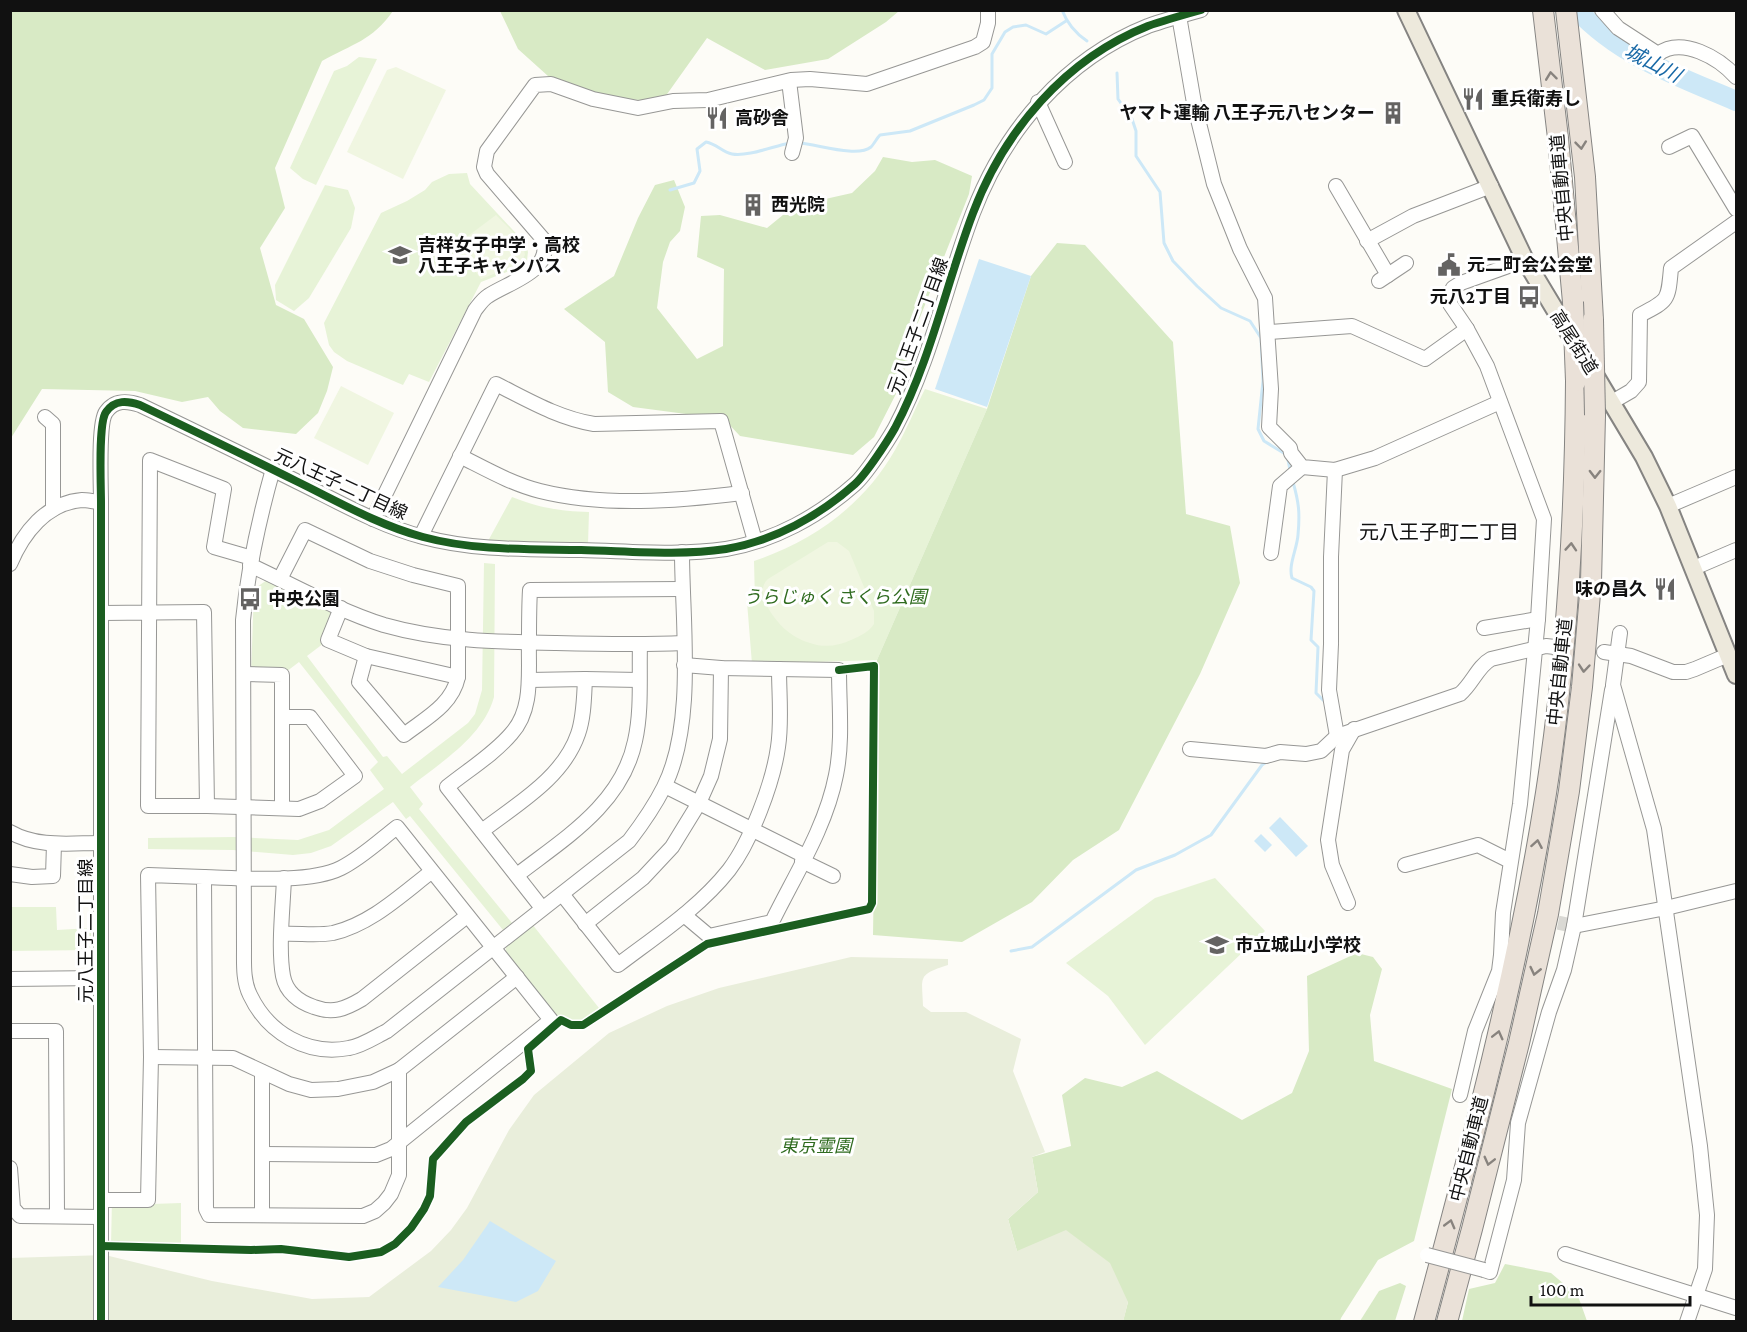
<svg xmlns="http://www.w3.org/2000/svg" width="1747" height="1332" viewBox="0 0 1747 1332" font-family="'Crimson Pro','Noto Sans JP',serif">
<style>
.green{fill:#e7f3d7}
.forest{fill:#d8eac5}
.cemetery{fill:#e9eedb}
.pitch{fill:#f0f6e1}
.water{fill:#cde8f7}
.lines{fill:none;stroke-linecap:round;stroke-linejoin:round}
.stream{stroke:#cde8f7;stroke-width:3}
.river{stroke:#cde8f7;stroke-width:20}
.minor-tunnel{stroke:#dad9d4;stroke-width:14;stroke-dasharray:14 7;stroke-linecap:butt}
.minor-casing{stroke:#979795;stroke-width:16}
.major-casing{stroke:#858482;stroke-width:20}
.highway-casing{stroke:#858482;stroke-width:22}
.minor{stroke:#fffffe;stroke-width:14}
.major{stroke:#ede9dc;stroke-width:16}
.highway{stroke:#eae1d8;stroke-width:20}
.minor-bridge-casing{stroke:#979795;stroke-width:16;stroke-linecap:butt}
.highway-bridge-casing{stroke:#858482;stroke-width:22;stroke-linecap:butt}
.minor-bridge{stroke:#fffffe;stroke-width:14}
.highway-bridge{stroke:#eae1d8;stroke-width:20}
.cycleway-casing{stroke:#fff;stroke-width:11}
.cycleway{stroke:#1b5e20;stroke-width:8}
.oneway{stroke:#88837e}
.labels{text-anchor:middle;stroke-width:6;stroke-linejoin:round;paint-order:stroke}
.poi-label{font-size:18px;font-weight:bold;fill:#111;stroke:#fff;text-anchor:start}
.street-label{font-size:18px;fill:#111;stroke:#fff}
.park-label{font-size:18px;font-style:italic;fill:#2f6b1f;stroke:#fff}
.water-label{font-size:20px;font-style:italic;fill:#1768a6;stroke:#fff}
.neighbourhood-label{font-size:20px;fill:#111;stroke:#fff}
</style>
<rect width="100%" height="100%" fill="#fdfcf7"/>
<g class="green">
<path d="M359,57L377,59L316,185L303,179L290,168L334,71L347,66Z"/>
<path d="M467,173L470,184L525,243L528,252L527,260L522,266L481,282L429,382L409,374L403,385L347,361L334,352L329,345L324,323L381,213L407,201L425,190L432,182L449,174Z"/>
<path d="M325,185L348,190L355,208L351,228L309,298L294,311L276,300L275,285Z"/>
<path d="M925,389L987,409L877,660L752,664L747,602L755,601L754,561C813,541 864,505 895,450C906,431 915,409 925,389Z"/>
<path d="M512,497C540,508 559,511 589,512L588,544H532L488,541Z"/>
<path d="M484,563L495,564L494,697C483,737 441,762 410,787L423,804L419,809L512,923L503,930L410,816L406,819L393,802L331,846L311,853L293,855L233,850L148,849V838L234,837L298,840L329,830L384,789L370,770L378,762L299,662L282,675H251L254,589L267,580L338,615L328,640L307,656L383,757L387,756L402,774L468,723L475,714L482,690Z"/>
<path d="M1215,878L1265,931L1145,1045L1108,996L1066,963L1155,898Z"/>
<path d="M10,907H56L57,930L91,928V950L11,951Z"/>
<path d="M532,924L599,1008L578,1023L570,1021L564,1016L558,1020L506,952V945Z"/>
<path d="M112,1199L152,1204L181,1203V1248L111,1245Z"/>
</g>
<g class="forest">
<path d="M11,10L393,11C372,41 352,44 322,61L275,168L285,208L260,248L276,305L304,319L333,367L327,391L318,413L296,434L243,428L220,411L208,397L182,402L135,391L42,389L11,438Z"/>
<path d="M500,11H899L886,22L828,59L765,70L707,38L665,97L642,100L597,98L548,76L518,49Z"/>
<path d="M883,157L912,162L935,160L972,176L969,194L917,325L901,384L874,437L853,455L740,436L724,419L633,407L608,392L605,342L564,309L614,276L638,218L655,185L674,180L685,207L680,231L670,242L663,262L657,308L697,359L723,346L724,269L697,257L701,216L720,215L767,228L794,206L852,193L875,171Z"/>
<path d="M1057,243L1085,245L1173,342L1186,514L1230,526L1240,583L1200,674L1119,830L1073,860L1032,902L962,942L873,935L877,660L987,409L1031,276Z"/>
<path d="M1357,953L1373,957L1382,969L1370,1015L1374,1061L1452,1089L1414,1241L1378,1260L1341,1318L1340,1321H1123L1128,1302L1017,1251L1008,1219L1038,1192L1032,1157L1071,1146L1062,1095L1085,1078L1122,1087L1157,1071L1242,1120L1292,1093L1309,1051L1307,976Z"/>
<path d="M1505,1264L1551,1273L1578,1296L1587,1321H1462L1469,1289L1495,1283Z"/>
<path d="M1400,1283L1406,1286L1395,1321H1360L1379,1291Z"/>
</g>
<path class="cemetery" d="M851,957L948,959V965C917,975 922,976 923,1006L931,1012H966L1021,1039L1013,1071L1045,1152L1032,1157L1038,1192L1008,1219L1017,1251L1066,1230L1110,1263L1128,1302L1123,1322H11L10,1258L105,1255L212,1281L312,1299L369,1297L431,1251L451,1230L467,1208L509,1130L534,1095L609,1033L667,1006L719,988Z"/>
<g class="pitch">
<path d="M396,67L446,90L403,179L347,152L387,70Z"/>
<path d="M496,215C506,226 524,239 525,255L519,264L481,279L456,245Z"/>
<path d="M341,386L394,413L368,465L314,438Z"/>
<path d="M828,542H837L849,551L874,611V624C869,632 860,636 851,640C838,646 824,648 810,643C802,641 793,636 786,630C774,620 753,592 768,579Z"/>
</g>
<g class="water">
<path d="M979,259L1031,276L987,407L935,389Z"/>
<path d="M1280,817L1308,846L1296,857L1269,828Z"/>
<path d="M1261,834L1272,845L1265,852L1254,841Z"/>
<path d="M490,1221L556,1261L538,1291L516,1302L438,1287L463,1260Z"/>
</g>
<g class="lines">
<g class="stream">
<path d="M1062,10C1067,23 1075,33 1087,41"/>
<path d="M1117,73L1118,99L1132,119L1136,131V156L1160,192L1164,243L1173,261L1197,286L1221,308L1250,321L1261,338L1263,381L1258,429L1264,441L1287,455L1290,470"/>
<path d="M799,143C817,144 857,158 871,147C874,144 877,138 880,135L910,131L974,105L984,100L992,88V54L1005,32L1013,27L1026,25L1046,34L1066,21"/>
<path d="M670,190L694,183L700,171L697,149L706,142C717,144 722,152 732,154C747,157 774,146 790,143"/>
<path d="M1293,482C1299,503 1300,513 1298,535C1297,549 1288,565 1292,578L1311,587L1314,591L1311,640L1318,647L1316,693L1325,702"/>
<path d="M1011,951L1032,947L1136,870L1175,855L1211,835L1262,765L1268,761"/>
</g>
<path class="river" d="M1577,10C1621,57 1680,77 1736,101"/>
<path class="minor-tunnel" d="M1517,914L1574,926"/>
<g class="minor-casing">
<g id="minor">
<path d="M1178,10L1194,103L1214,184L1240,249L1265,298L1271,389L1269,427L1290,448L1291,453L1302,467L1335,470L1375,458L1500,402"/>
<path d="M1602,10L1618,28L1658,54C1682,36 1719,58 1736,77"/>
<path d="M789,81L796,138L792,153"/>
<path d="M1038,102L1065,162"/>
<path d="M1669,147L1692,136L1736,209"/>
<path d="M1336,186L1388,275"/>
<path d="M1367,241L1413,216L1491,186"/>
<path d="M1379,281L1406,263"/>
<path d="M1269,332L1352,326L1425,359L1467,329"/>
<path d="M1612,402L1631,391L1639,382L1640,315C1669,300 1668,301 1671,268L1736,222"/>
<path d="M45,417L53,424V509"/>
<path d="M460,456C486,469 512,484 540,491C604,507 677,501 742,493"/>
<path d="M273,469C259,519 248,569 243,620L244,949C244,964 243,981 250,995C268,1033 307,1056 349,1048C362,1046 375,1037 387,1031L629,841C642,824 654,807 664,787C696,723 682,622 682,552"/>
<path d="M1668,506L1736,477"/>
<path d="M373,519L475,310C479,305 483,299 488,296C509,282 554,271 543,239L487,174L484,167L487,151L535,85L551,84L593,99L638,108L673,101L708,100L791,80L810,79L867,84L975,47L983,42L988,23V10"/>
<path d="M421,536L496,384C528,400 558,418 594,424L721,421L755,541"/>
<path d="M1271,553L1280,486L1302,467"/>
<path d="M10,564C23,533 46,503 82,500C88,500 95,502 101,502"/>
<path d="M250,565C293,585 339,611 384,625C440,641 497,642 555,643C598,644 640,645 683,643"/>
<path d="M1694,568L1736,550"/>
<path d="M280,579L305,530L370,561L413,575L458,586V677C452,705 426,718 404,735L359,682L366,656"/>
<path d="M341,608L328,640L366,656L458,677"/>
<path d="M102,613L204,612L207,806H148L150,460L224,489L214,547L252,558"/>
<path d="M1484,628L1538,619"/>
<path d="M1620,633L1613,685L1654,829L1700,1146L1707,1215L1705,1269L1687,1322"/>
<path d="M1331,642V557L1335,470"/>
<path d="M1331,644L1329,690L1337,736"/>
<path d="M1604,652L1631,656L1673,672H1686L1695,669L1728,655"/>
<path d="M244,674L282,675V807"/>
<path d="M585,679L639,680"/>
<path d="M1190,749L1266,756L1280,752L1306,754L1321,751L1337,736L1460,694C1472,684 1478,666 1491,659L1546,646L1555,647"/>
<path d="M665,786L805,856"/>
<path d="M207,806L299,809L320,801L355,776L310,717H282"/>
<path d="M482,831C517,804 563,778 578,734C584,717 584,697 585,679L529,680"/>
<path d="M10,832C38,848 70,843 101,843"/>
<path d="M802,861L833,876"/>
<path d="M1405,865L1478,845L1510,861"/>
<path d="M10,874L32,877L53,876L54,844"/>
<path d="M517,875C565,838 622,804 635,741C642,710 639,676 640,645"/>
<path d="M204,877C240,878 309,884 341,868C361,858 379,841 397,827L551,1020L391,1149L376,1155L263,1154"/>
<path d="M284,878C283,906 278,948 283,976C286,992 299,1002 314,1007C333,1014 345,1009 362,999L467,916"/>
<path d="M562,894L618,965C656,936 699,908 729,870C751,841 773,783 778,747C782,722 779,694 779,669"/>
<path d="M1348,903L1332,865L1328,840L1342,750L1354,729"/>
<path d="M542,908L447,787C468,770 493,755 511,734C534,709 528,672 529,641C529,624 529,607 530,590L682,589"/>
<path d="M684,915L709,936L772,922C795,875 826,827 836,775C843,741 839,705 839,670L721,668L684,665"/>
<path d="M585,924L643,878L672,847L699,803L711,776L720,739L721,668"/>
<path d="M1574,926L1666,908L1736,891"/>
<path d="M282,934C298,933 317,936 333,933C371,924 401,895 431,872"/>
<path d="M10,979L100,978"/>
<path d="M10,1031H56L57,1216"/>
<path d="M151,1057L233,1058L289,1084L311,1090L338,1089L373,1082L399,1070L517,977"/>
<path d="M1460,1095L1475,1031L1499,971L1501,955L1503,913L1520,804L1538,619L1544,519L1487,366L1467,329L1450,304V294L1453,288L1461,283L1525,260"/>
<path d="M10,1168L13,1208L20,1216L101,1217"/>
<path d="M101,1200H148L151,1057L148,875L204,877L206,1209L209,1215L363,1216L375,1211L384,1203L391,1194L399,1175V1070"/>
<path d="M262,1215V1072"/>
<path d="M1565,1254L1736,1308"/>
<path d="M1484,1270L1490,1272L1514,1180L1518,1123L1549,1012L1564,970L1574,926L1612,690"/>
<path d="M101,1322V502C101,485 98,423 106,412C115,399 128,401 140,405C192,430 244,455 296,481C337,501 378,525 423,537C475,551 528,549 581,550C628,551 679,556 726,549C774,541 819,516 855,484C866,474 887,442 895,428C931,360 946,284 973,213C1004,131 1065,59 1148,26C1165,20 1183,15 1201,10"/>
</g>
</g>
<g class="major-casing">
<g id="major">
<path d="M1406,10L1525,260L1575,343"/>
<path d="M1592,370L1644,457L1668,506L1736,675"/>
</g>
</g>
<g class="highway-casing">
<g id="highway">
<path d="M1543,10L1558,138L1573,302"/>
<path d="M1566,10L1585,177L1593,320"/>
<path d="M1424,1322C1471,1147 1518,972 1546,793C1567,657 1575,519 1576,381"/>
<path d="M1447,1322L1472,1229L1519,1043L1548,914L1569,791L1582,687L1591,582L1595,415"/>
</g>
</g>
<use href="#minor" class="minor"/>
<use href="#major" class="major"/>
<use href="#highway" class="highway"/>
<g class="minor-bridge-casing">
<path id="minor-bridge" d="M1427,1255L1484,1270"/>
</g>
<g class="highway-bridge-casing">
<g id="highway-bridge">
<path d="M1573,302L1576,381"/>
<path d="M1593,320L1595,415"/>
</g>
</g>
<use href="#minor-bridge" class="minor-bridge"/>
<use href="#highway-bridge" class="highway-bridge"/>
<g class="cycleway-casing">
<g id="cycleway">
<path d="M101,1246L251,1250L281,1249L349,1257L381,1252L395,1244L411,1228L424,1209L430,1196L433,1159L466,1122L523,1079L531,1071L528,1049L561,1020L571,1025H583L707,944L869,909L872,903L874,666L839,670"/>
<path d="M101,1322V502C101,485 98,423 106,412C115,399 128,401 140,405C192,430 244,455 296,481C337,501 378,525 423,537C475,551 528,549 581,550C628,551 679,556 726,549C774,541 819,516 855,484C866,474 887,442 895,428C931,360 946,284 973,213C1004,131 1065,59 1148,26C1165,20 1183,15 1201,10"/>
</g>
</g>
<use href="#cycleway" class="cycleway"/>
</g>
<defs><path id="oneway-chevron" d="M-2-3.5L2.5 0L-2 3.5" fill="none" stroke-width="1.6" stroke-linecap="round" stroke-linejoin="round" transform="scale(1.5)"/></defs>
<g class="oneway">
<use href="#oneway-chevron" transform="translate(1551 76) rotate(-97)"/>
<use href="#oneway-chevron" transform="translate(1581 145) rotate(84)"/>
<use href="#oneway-chevron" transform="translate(1595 474) rotate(91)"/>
<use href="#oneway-chevron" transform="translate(1571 547) rotate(-86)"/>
<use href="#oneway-chevron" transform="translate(1584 668) rotate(95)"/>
<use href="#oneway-chevron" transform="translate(1537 844) rotate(-80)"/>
<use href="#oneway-chevron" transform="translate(1535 971) rotate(103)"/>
<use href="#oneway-chevron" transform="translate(1498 1035) rotate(-76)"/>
<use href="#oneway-chevron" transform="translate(1489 1161) rotate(104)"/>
<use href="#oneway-chevron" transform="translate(1450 1224) rotate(-75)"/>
</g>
<defs>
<g id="restaurant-bare" transform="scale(1.8)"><path d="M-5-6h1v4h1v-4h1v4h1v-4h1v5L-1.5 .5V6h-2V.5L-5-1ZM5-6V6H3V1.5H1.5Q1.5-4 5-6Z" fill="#646362" stroke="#fff" stroke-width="2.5" paint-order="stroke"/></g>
<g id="building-bare" transform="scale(1.8)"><path d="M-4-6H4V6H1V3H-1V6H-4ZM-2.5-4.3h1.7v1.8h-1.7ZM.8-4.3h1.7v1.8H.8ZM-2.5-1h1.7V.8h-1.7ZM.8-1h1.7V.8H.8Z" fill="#646362" stroke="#fff" stroke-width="2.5" paint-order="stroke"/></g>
<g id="school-bare" transform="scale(1.8)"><path d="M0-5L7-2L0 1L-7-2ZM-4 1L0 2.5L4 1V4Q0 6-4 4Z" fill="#646362" stroke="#fff" stroke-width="2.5" paint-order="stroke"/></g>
<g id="civic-bare" transform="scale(1.8)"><path d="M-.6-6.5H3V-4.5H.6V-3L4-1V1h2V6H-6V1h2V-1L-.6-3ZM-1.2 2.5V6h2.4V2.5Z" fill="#646362" stroke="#fff" stroke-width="2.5" paint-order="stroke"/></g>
<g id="bus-bare" transform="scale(1.8)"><path d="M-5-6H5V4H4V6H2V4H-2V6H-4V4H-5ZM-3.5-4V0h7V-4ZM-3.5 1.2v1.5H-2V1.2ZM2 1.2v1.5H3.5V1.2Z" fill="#646362" stroke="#fff" stroke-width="2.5" paint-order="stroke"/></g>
</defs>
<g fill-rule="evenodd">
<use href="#restaurant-bare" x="1473" y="99"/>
<use href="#building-bare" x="1393" y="113"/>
<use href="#restaurant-bare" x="717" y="118"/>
<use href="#building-bare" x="753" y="205"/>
<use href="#school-bare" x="400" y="255"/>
<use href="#civic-bare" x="1449" y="265"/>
<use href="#bus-bare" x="1529" y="297"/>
<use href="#restaurant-bare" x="1665" y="589"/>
<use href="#bus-bare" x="250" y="599"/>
<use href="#school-bare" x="1217" y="945"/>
</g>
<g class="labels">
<g class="poi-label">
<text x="1491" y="105">重兵衛寿し</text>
<text x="1375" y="119" text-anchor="end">ヤマト運輸 八王子元八センター</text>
<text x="735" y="124">高砂舎</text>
<text x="771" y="211">西光院</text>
<text x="418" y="251">吉祥女子中学・高校<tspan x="418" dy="21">八王子キャンパス</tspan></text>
<text x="1467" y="271">元二町会公会堂</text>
<text x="1511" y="303" text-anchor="end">元八2丁目</text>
<text x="1647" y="595" text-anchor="end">味の昌久</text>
<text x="268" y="605">中央公園</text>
<text x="1235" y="951">市立城山小学校</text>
</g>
<g class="street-label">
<text transform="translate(1562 188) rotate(-95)" y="6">中央自動車道</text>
<text transform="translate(918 326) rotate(-70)" y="6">元八王子二丁目線</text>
<text transform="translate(1574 342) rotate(58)" y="6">高尾街道</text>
<text transform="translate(341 484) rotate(25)" y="6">元八王子二丁目線</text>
<text transform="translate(1560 672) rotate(-84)" y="6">中央自動車道</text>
<text transform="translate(86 931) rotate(-90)" y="6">元八王子二丁目線</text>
<text transform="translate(1469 1149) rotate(-76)" y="6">中央自動車道</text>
</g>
<g class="park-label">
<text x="835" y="603">うらじゅく さくら公園</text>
<text x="816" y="1152">東京霊園</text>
</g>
<g class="water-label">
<text transform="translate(1653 63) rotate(27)" y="7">城山川</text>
</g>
<g class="neighbourhood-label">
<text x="1439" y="539">元八王子町二丁目</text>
</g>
</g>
<rect width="1747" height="1332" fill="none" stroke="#111111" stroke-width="24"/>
<path d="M1531 1296v9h159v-9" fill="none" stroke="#111111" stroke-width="3"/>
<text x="1540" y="1296" font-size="18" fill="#111111" stroke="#ffffff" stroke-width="4.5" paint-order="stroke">100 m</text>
</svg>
